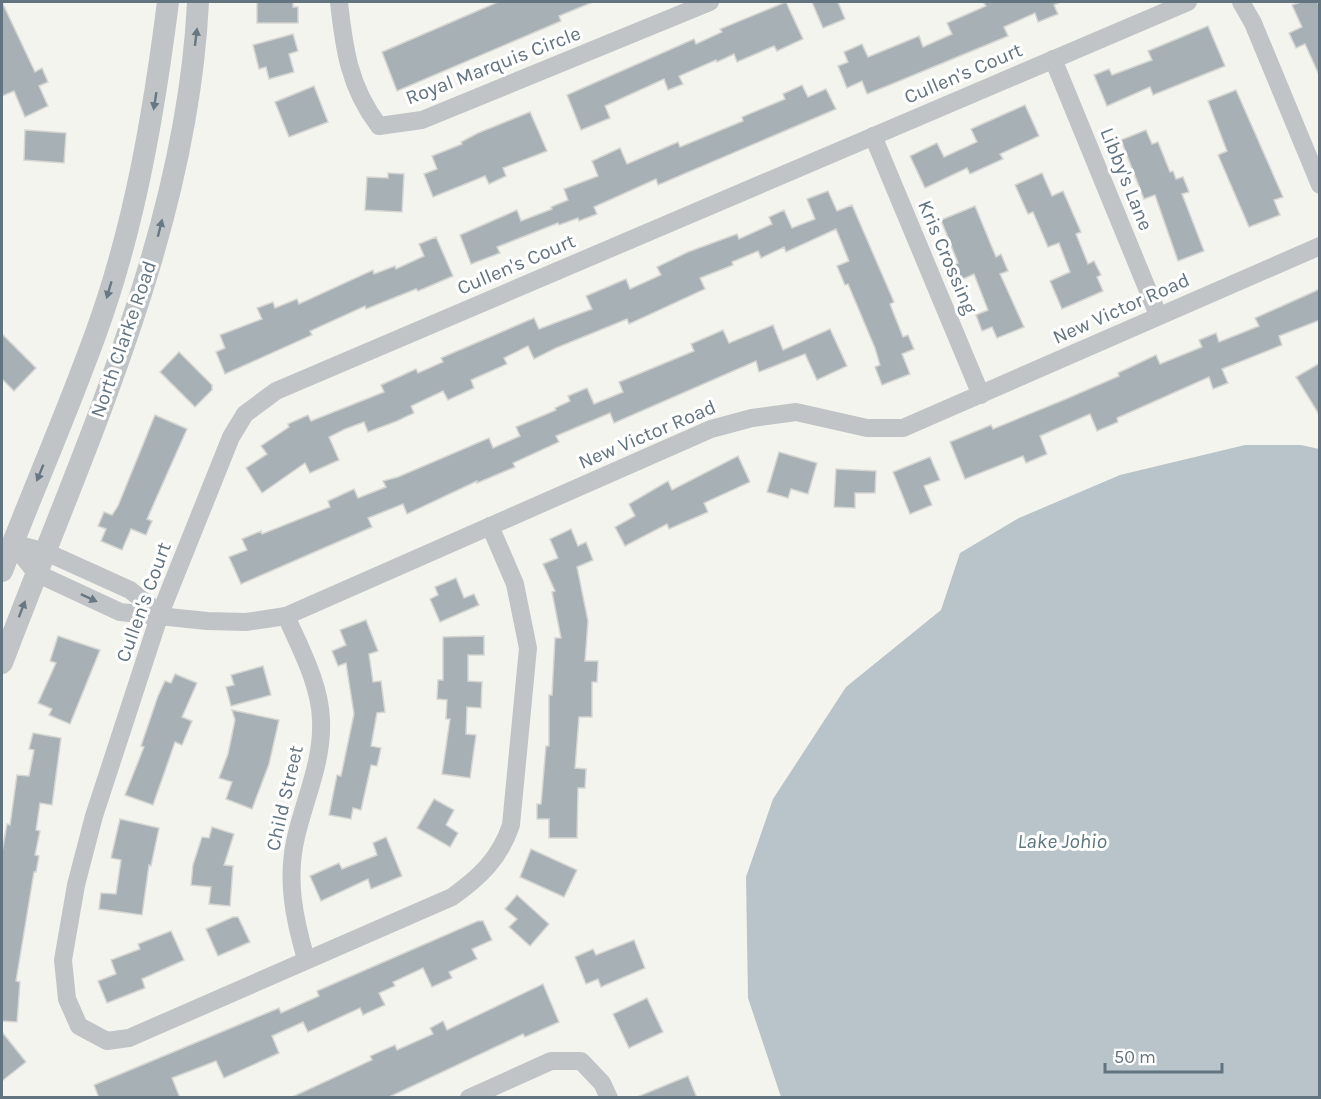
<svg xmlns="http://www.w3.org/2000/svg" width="1321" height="1099" viewBox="0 0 1321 1099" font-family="Karla,sans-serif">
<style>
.water{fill:#b8c4c9}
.building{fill:#a7b0b4;stroke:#d5d5d2;stroke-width:1.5}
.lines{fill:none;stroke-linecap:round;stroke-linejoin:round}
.minor{stroke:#c0c4c7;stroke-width:18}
.tertiary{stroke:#c0c4c7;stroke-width:22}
.oneway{fill:#677884}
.labels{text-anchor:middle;stroke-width:6;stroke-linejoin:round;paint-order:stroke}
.street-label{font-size:20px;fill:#627480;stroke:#fff}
.water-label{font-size:21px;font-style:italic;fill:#5e777f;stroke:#fff}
</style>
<rect width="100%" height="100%" fill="#f4f4ef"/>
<path class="water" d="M1245,445H1301L1319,449V1097H781L748,998L746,877L773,799L846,687L941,610L960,553L1019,518L1120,475Z"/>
<g class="building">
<path d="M2,2L35,72L42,68L48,82L39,86L48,106L25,117L14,91L2,96Z"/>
<path d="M257,2H293V7H298V23H257Z"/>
<path d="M498,2H593L559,16L561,21L397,91L382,52Z"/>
<path d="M786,2L803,39L777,51L774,46L737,62L734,54L717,62L716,60L679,76L683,84L668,90L664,79L605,106L610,118L581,130L567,95L694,39L696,44L722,32L720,29Z"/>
<path d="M812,2H838L845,19L823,28Z"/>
<path d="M983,2H1061L1054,5L1058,14L1038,22L1035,13L1004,27L1008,36L892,84L867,94L862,81L847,88L838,66L848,62L844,52L862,44L868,57L919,36L923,47L952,34L947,23L986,6Z"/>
<path d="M1301,2H1317L1320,6V77L1305,44L1296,48L1289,33L1302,27L1292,5Z"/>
<path d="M1208,26L1225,66L1153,95L1150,87L1107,106L1094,75L1109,69L1112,75L1152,60L1148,51Z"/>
<path d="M293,34L298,51L289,54L294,72L269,79L266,67L259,69L253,45Z"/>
<path d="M802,85L808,97L826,89L836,109L658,185L656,179L594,207L597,214L579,221L578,218L559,225L558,223L497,247L500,253L471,264L460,235L517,210L521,221L552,209L551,207L568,200L564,189L598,176L592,161L620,148L627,164L678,142L680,147L743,121L742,117L785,99L783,94Z"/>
<path d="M314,86L328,122L289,137L275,102Z"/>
<path d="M1236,90L1283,197L1274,200L1280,215L1249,227L1218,155L1227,151L1208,101Z"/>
<path d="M1025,105L1039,136L1000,154L1003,159L970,174L967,168L925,188L910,156L937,143L944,157L977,142L971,129Z"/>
<path d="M530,112L547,151L503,168L506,176L489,184L485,176L433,197L424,174L437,169L432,156L462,144L461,142L478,133Z"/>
<path d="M25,130L66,133L64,163L24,160Z"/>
<path d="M1146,130L1152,144L1158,142L1170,172L1173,171L1176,179L1183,177L1189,192L1182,194L1204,251L1178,261L1155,195L1144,199L1121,140Z"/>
<path d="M388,173L404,174L402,212L365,210L367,177L388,178Z"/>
<path d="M1042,173L1052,196L1063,191L1081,232L1076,234L1088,264L1094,261L1101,275L1097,277L1103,291L1062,309L1050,281L1070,272L1059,243L1048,247L1033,212L1028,214L1015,185Z"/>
<path d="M828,191L837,211L852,205L894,302L890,304L903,337L908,335L914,349L902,354L910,374L882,385L875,367L880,365L875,348L848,284L845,285L837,266L849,261L836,229L786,252L784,247L761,258L758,251L732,262L733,265L700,278L705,289L629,324L627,319L556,348L534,359L528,346L504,358L507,364L471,380L474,388L448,400L443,391L411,406L414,413L397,421L368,432L364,422L345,429L329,437L339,460L310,473L305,463L262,493L246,468L267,454L261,446L289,427L288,424L308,415L311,421L384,392L381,385L416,369L418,373L443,362L441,358L534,318L539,329L592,309L586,296L626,279L630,289L661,275L657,267L688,252L737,234L739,239L772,224L769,217L784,210L792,228L815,219L807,199Z"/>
<path d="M975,206L996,257L1001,254L1008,271L1000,274L1024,327L997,338L992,327L982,331L976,315L988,310L974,274L961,280L955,264L958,263L941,220Z"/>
<path d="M436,237L453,276L418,291L416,289L366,309L365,306L310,331L312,335L225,374L216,352L225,348L220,335L262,319L257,308L273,302L275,308L297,299L299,304L373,270L374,274L395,266L396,269L424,256L419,244Z"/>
<path d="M1320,289V320L1279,336L1282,345L1222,369L1228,383L1213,389L1209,377L1117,418L1118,422L1097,431L1090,414L1040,436L1047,454L1026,463L1023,456L965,479L950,442L991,425L993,429L1066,399L1119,376L1118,373L1156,355L1160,364L1202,347L1199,340L1216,333L1219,342L1259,326L1255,318Z"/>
<path d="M773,325L783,350L830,329L847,366L817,380L805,354L759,372L756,361L614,423L610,413L556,436L559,442L513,463L515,467L477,483V481L407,514L403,504L368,518L372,527L241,584L229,557L247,550L242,539L261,531L262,534L330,507L328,501L354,489L358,498L386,487L383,481L398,477L489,438L493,448L520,436L516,427L556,410L555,408L570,401L568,396L587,388L594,404L623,392L619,382L694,351L691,344L723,330L729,343Z"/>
<path d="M2,334L36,368L14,391L2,379Z"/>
<path d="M179,352L212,385V390L195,407L160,372Z"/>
<path d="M1320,363V416L1296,377Z"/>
<path d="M155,415L187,429L147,519L152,521L146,535L131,529L122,550L101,541L106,529L98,526L104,512L112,515L118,506Z"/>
<path d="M779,452L817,463L808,494L791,489L788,498L767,492Z"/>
<path d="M738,456L750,482L704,503L708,512L669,529L667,524L625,546L615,527L635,516L629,504L668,481L672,490Z"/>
<path d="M930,457L940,480L924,486L932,505L910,514L893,472Z"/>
<path d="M836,469L876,471L875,493H855V508L834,507Z"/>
<path d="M571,529L578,546L586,542L593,560L577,567L588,621L585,661H598L597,682H592V717H579L575,768L586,769L585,788H578L577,838H549V819H537V804H541L546,746H549V695H552L555,638H561L552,592L555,591L543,564L558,558L550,539Z"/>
<path d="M456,578L464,598L474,594L479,605L440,622L430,599L438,595L435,587Z"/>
<path d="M366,620L378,651L369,654L373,682L381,681L385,712L377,713L371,746L381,748L377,766L371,765L361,810L353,808L351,819L329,815L337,775L341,776L354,714L346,663L338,666L332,651L346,645L340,630Z"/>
<path d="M58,636L100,650L70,724L49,715L52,709L38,703L56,663L50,661Z"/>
<path d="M484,636V655H468V681L482,682L481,708L467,707L466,734L476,735L470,778L442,774L450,719H446L447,700L437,699L438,680H443V637Z"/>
<path d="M263,666L271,695L231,706L226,687L234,685L231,675Z"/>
<path d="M175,674L197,683L182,717L192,721L182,745L175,742L153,805L125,795L144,747L141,746L158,696L165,681L171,683Z"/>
<path d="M232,710L279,720L269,764L252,809L226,799L232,782L219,778L228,754L235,720Z"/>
<path d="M33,733L61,738L52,805L40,803L36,830L40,831L35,855L39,856L36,872H34L16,981L20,982L17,1022L2,1021V852L7,824L10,825L17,775L29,776L34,750L29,749Z"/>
<path d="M434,799L454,810L446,825L458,833L450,847L417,828Z"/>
<path d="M120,819L159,828L151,866L149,865L142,915L99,909L101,893L116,894L121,860L111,858Z"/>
<path d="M212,827L234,834L224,865L233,866L230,906L209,904L211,887L191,885L193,865L202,837L209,838Z"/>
<path d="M386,837L402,876L371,889L368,879L321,901L310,876L339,863L342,869L377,855L373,843Z"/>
<path d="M531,849L577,870L564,897L520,877Z"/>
<path d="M517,895L549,924L530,946L509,927L517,919L505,909Z"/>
<path d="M233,917H238L250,942L218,956L206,929Z"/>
<path d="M478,921H483L492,940L472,949L477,959L449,972L452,978L432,987L423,968L393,982L395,986L379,993L385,1005L363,1015L360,1008L308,1032L303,1022L272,1036L279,1053L224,1078L216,1061L172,1078L180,1098H99L94,1085L279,1008L281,1013L319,996L317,991Z"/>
<path d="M171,931L184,960L142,979L145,988L107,1003L98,981L116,974L111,960L140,949L138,944Z"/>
<path d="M634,940L645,968L601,987L598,979L586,984L575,957L593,949L596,955Z"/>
<path d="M543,984L559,1022L525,1037L523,1034L387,1098H290L372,1060L370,1056L395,1045L397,1050L433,1034L430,1028L443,1021L447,1030Z"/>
<path d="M647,998L663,1032L629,1048L613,1014Z"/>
<path d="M2,1032L26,1062L2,1081Z"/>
<path d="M688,1076L697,1098H637V1097Z"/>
</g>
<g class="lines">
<g class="minor">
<path d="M339,2C344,48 349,87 379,126L422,120L710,2"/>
<path d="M1241,2L1253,23L1320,185"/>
<path d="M1053,59L1158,315"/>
<path d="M873,136L981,395"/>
<path d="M490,526L515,584L528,648L511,825C500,858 480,877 452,897L129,1038L107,1041L79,1026L67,999L63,960L76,885L94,816L160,614L231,437L245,414L276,391L1188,2"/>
<path d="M12,543L36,573L120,612L207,621L246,622L286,616L711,429L752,418L796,412L867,428H903L1320,246"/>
<path d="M12,543L46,552L130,590L160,614"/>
<path d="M286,616C300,648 320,684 321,720C323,761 305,798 296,837C286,879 294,918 306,959"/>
<path d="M469,1098L551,1061H581L602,1083L609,1098"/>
</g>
<g class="tertiary">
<path d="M2,571C33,490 68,411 97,330C135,225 154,112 168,2"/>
<path d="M2,663C82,450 187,233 198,2"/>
</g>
</g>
<defs><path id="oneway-solid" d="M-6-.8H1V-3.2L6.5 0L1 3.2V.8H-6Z" transform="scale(1.5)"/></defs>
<g class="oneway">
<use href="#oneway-solid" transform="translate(196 37) rotate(-83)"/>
<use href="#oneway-solid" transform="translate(155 101) rotate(99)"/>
<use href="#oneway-solid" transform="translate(160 228) rotate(-76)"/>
<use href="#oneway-solid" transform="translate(109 290) rotate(106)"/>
<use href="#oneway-solid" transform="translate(40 473) rotate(112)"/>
<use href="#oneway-solid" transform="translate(89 598) rotate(25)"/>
<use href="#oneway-solid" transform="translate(22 609) rotate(-69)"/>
</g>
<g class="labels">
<g class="street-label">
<text transform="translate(493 65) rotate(-21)" y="7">Royal Marquis Circle</text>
<text transform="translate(963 73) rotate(-23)" y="7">Cullen's Court</text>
<text transform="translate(1127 179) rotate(68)" y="7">Libby's Lane</text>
<text transform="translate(948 257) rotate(67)" y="7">Kris Crossing</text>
<text transform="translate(516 264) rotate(-23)" y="7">Cullen's Court</text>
<text transform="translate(1121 308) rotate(-24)" y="7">New Victor Road</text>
<text transform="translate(123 339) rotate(-71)" y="7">North Clarke Road</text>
<text transform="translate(647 434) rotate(-23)" y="7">New Victor Road</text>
<text transform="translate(143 602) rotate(-70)" y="7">Cullen's Court</text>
<text transform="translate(284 798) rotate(-77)" y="7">Child Street</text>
</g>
<g class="water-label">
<text x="1062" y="848">Lake Johio</text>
</g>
</g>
<rect width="1321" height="1099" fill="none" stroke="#627480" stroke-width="6"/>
<path d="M1105 1063v9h117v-9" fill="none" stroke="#627480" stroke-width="3"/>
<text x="1114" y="1063" font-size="18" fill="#627480" stroke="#ffffff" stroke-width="4.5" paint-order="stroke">50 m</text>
</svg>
